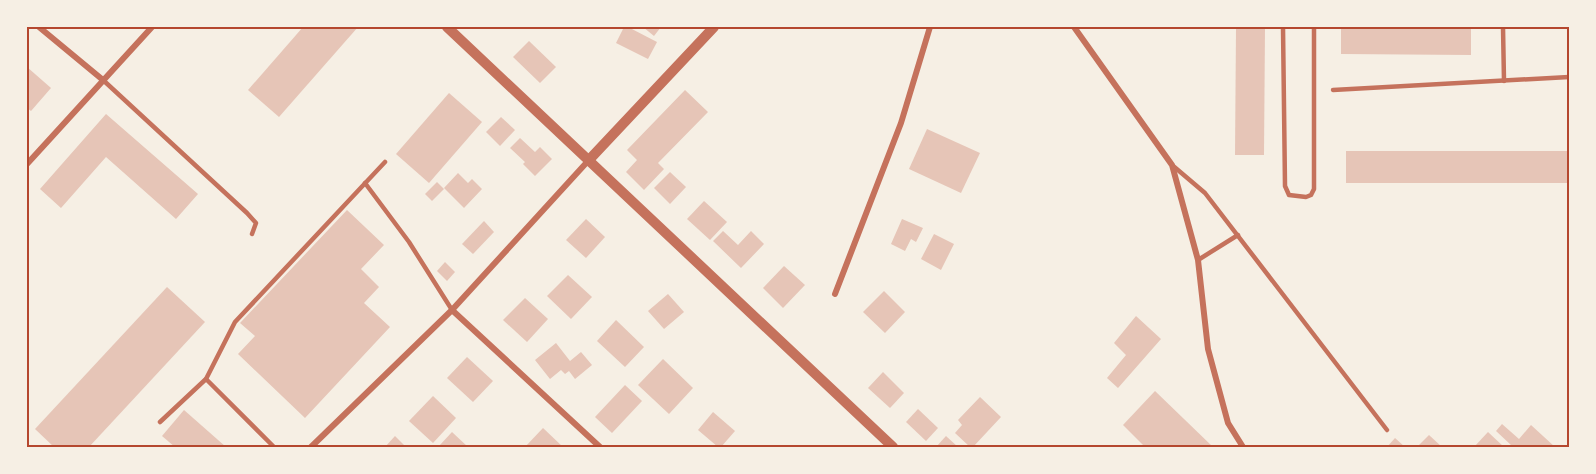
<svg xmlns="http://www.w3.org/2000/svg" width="1596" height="474" viewBox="0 0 1596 474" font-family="'Fira Sans',sans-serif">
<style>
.building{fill:#e6c5b7}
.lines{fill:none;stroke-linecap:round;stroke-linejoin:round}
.service{stroke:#c5725c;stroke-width:4.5}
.minor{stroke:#c5725c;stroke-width:6}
.tertiary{stroke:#c5725c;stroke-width:10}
.neatline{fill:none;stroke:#b5482f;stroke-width:2}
</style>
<rect width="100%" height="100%" fill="#f6efe4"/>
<g class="building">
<path d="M303,27H358L279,117L248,90Z"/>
<path d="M624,27H628L657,42L648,59L616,43Z"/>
<path d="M643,27H661L654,36Z"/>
<path d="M1236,27H1265L1264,155H1235Z"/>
<path d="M1341,27H1471V55L1341,54Z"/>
<path d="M529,41L556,67L540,83L513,57Z"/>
<path d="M27,67L51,88L31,111L27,108Z"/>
<path d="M685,90L708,112L658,163L664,169L644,190L626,172L637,160L627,150Z"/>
<path d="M449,93L482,122L429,183L396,154Z"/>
<path d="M106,114L198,194L176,219L106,157L61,208L40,189Z"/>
<path d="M501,117L515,130L500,146L486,132Z"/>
<path d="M927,129L980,153L961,193L909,169Z"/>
<path d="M520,138L535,152L540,147L552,159L535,176L523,164L525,162L510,148Z"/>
<rect x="1346" y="151" width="223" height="32"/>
<path d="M670,172L686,187L670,204L654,188Z"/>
<path d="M458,173L468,183L472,179L482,189L464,208L444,188Z"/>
<path d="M437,182L444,189L432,201L425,194Z"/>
<path d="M704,201L727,222L710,240L687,219Z"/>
<path d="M347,210L384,245L361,269L379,287L364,303L390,327L305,418L238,354L255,336L240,323Z"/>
<path d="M586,219L605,237L586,258L566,240Z"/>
<path d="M902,219L923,228L916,242L911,239L905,251L891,244Z"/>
<path d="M484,221L494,232L473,254L462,244Z"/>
<path d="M723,231L738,245L751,231L764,244L741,268L713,241Z"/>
<path d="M934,234L954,244L941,270L921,259Z"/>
<path d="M445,262L455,272L447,281L437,271Z"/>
<path d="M784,266L805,285L783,308L763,288Z"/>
<path d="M568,275L592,297L571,319L547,296Z"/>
<path d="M167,287L205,322L89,447H54L35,429Z"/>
<path d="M884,291L905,312L885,333L863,312Z"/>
<path d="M668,294L684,312L664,329L648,311Z"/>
<path d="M525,298L548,319L527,342L503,320Z"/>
<path d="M1136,316L1161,339L1118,388L1107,378L1126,355L1114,343Z"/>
<path d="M616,320L644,347L625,367L597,341Z"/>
<path d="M556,343L570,361L581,352L592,365L575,379L569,371L565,374L561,370L550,379L535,360Z"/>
<path d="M467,357L493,381L473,402L447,378Z"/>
<path d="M663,359L693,388L669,414L638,385Z"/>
<path d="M883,372L904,393L890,408L868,388Z"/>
<path d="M625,385L642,401L612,433L595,417Z"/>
<path d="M1155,391L1213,447H1145L1123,425Z"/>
<path d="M433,396L456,418L433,443L409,421Z"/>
<path d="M980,397L1001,417L973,447H970L955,433L962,425L958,420Z"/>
<path d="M918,409L938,428L926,441L906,422Z"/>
<path d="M184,410L226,447H175L162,436Z"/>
<path d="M713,412L735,431L721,447H718L698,430Z"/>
<path d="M1502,424L1519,439L1531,425L1555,447H1509L1511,445L1496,431Z"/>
<path d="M543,428L563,447H525Z"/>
<path d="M452,432L468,447H440L439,446Z"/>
<path d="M1488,432L1504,447H1474Z"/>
<path d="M1429,435L1442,447H1417Z"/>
<path d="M395,436L406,447H385Z"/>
<path d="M946,436L958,447H936Z"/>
<path d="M1395,438L1405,447H1387Z"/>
</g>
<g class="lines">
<g class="service">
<path d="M1283,27L1285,186L1289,195L1306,197L1311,195L1314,189V27"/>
<path d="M1503,27L1504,81"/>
<path d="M103,80L247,213L256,223L252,234"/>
<path d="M1333,90L1569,77"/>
<path d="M1172,165L1205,193L1387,430"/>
<path d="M365,183L409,242L452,310"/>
<path d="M1198,260L1238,235"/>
<path d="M206,379L274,447"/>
<path d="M160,422L206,379L235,322L385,162"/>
</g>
<g class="minor">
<path d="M39,27L103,80"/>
<path d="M1074,27L1172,165L1198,260L1208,349L1228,423L1243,447"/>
<path d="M27,164L152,27"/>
<path d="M835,294L901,123L930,27"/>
<path d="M452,310L600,447"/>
<path d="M311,447L452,310L588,161"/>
</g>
<g class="tertiary">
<path d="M447,27L893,447"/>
<path d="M588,161L714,27"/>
</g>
</g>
<rect width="1596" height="474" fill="none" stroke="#f6efe4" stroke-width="57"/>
<rect x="28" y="28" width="1540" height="418" class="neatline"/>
</svg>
